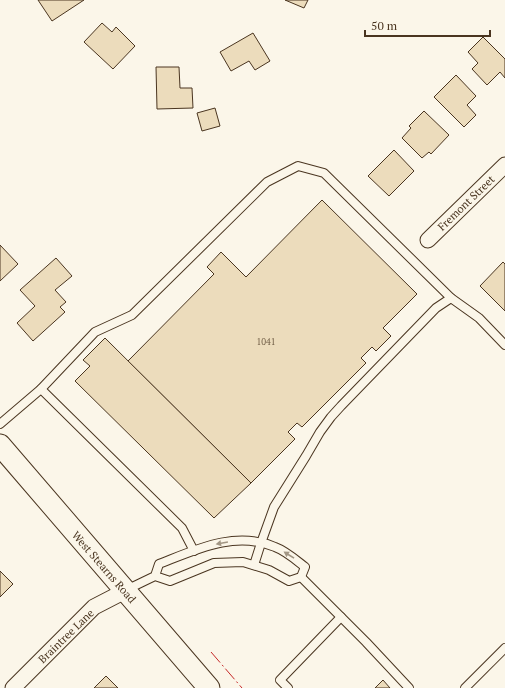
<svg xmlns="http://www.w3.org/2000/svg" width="505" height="688" viewBox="0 0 505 688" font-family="'PT Serif',serif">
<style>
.building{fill:#ecdcbc;stroke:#4a3520}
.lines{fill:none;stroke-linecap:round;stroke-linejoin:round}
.service-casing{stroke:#4a3520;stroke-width:10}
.minor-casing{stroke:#4a3520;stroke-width:17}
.secondary-casing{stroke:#4a3520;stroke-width:23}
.service{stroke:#fbf6e9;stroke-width:8}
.minor{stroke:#fbf6e9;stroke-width:15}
.secondary{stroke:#fbf6e9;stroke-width:21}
.power{stroke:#c62828;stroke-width:1;stroke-dasharray:14 3 2 3;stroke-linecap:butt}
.oneway{fill:#a29684}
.labels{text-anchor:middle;stroke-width:3;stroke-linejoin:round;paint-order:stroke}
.number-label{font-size:9px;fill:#725f47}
.street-label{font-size:11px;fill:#4a3520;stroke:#fbf6e9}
</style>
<rect width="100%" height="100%" fill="#fbf6e9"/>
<g class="building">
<path d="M38,0H84L52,21Z"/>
<path d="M285,0H308L304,8Z"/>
<path d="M102,23L112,32L116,27L135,46L113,69L84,42Z"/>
<path d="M253,33L270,61L255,70L249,61L231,71L220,52Z"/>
<path d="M483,37L505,59V78L500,72L487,85L472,69L478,63L468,52Z"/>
<path d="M156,67H179L180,88H192L193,108L157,109Z"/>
<path d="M456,75L476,96L467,105L476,115L464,127L434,97Z"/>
<path d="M215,108L220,126L202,131L197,113Z"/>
<path d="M424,111L449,135L431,154L429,152L422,158L402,138L411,128L409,126Z"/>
<path d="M394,150L414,171L389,196L368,176Z"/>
<path d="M322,200L417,294L383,328L391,336L376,351L372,347L361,358L366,363L302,427L297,423L288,432L295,439L251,483L128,361L214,274L207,267L221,252L246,277Z"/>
<path d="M0,245L18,264L0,281Z"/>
<path d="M56,258L72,276L55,290L66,302L60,307L65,312L33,341L17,323L35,306L20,290Z"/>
<path d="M503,262L505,264V311L480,286Z"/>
<path d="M105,338L251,483L214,518L75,381L90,366L83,360Z"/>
<path d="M0,571L13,584L0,597Z"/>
<path d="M106,676L118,688H94Z"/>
<path d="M383,680L390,688H375Z"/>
</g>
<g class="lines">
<g class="service-casing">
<g id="service">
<path d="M41,389L182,528L194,551"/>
<path d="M0,424L41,389L95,332L132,315L267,182L298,166L324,173L451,298"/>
<path d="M254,565L261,543L274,507L306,456L320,432L331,417L341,406L436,308L451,298L479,318L505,345"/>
<path d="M301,577L366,642L409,688"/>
<path d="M126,590L155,576L170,581L214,563L243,562L269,570L289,581L301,577L305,567C296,560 286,551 275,547C235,530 195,550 159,564L155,576"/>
<path d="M288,688L280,680L341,617"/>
<path d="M465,688L505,648"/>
</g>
</g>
<g class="minor-casing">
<g id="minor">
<path d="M428,240L505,165"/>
<path d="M13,688L94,607L125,591"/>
</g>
</g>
<g class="secondary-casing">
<path id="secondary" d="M0,445L209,688"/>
</g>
<use href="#service" class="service"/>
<use href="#minor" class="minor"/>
<use href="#secondary" class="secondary"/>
<path class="power" d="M211,652L242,688"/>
</g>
<defs><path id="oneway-solid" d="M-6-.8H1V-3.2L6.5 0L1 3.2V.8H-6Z"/></defs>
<g class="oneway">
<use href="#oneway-solid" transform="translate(222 543) rotate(170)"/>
<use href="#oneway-solid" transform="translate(289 555) rotate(-148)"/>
</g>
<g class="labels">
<g class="number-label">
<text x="266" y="345">1041</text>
</g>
<g class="street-label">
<text transform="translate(466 203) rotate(-44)" y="4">Fremont Street</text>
<text transform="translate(104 567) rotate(49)" y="4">West Stearns Road</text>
<text transform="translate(66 636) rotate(-44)" y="4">Braintree Lane</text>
</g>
</g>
<path d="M365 30v6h125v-6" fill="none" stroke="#4a3520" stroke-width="2"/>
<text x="371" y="30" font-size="12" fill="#4a3520" stroke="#fbf6e9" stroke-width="3" paint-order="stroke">50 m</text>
</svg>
